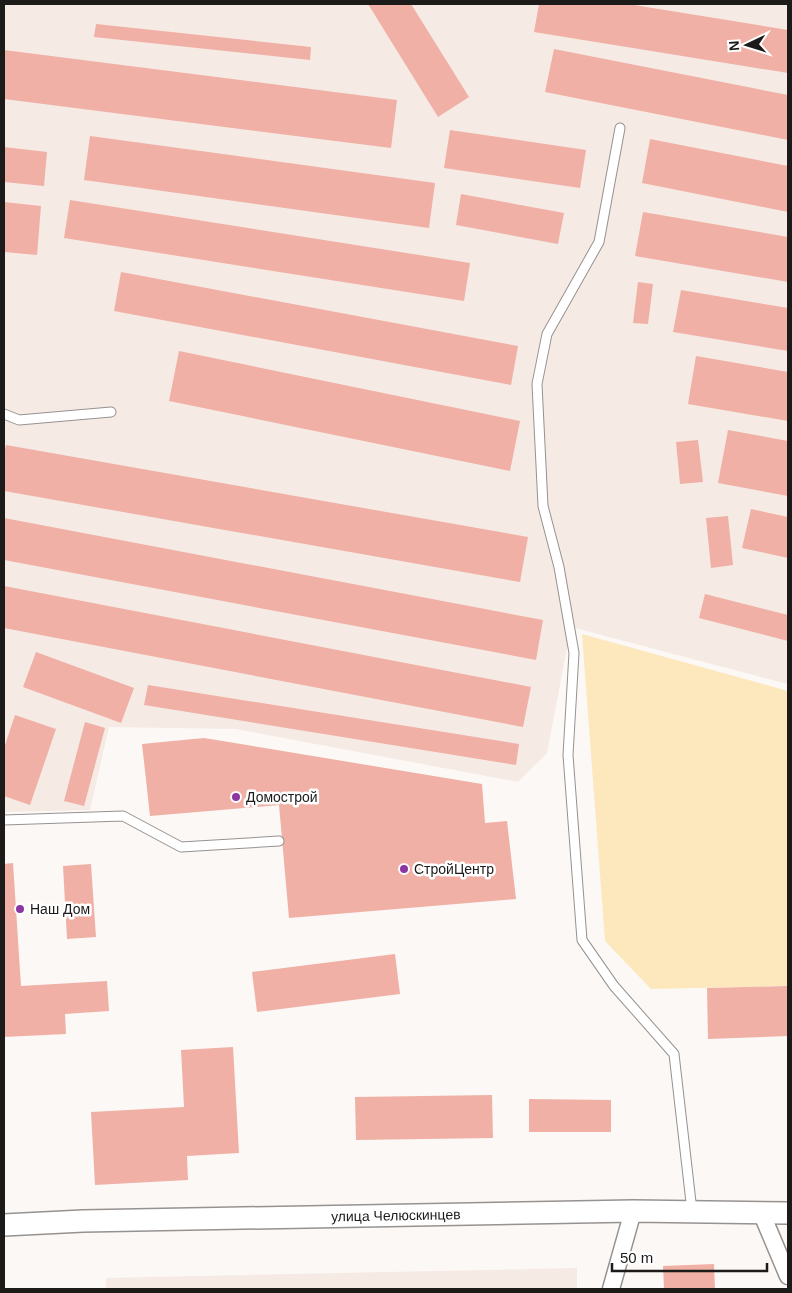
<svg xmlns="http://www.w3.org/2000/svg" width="792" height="1293" viewBox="0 0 792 1293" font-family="Arial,sans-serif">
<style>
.built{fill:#f6eae4}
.green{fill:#fde8be}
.building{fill:#f0b0a5}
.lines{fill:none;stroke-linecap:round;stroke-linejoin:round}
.service-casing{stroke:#969290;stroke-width:11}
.minor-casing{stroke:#969290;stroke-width:19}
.tertiary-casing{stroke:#969290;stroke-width:24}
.service{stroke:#fff;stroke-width:9}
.minor{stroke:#fff;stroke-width:16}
.tertiary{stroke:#fff;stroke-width:21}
.poi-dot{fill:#8b36a3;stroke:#fff;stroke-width:2}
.labels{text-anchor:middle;stroke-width:5;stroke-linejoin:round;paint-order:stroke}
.poi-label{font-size:14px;fill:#1c1b1a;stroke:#fff;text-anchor:start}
.street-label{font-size:14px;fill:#1c1b1a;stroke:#fff}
</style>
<rect width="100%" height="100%" fill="#fcf8f6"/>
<g class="built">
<path d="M6,4H788V684L571,627L547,753L518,782L236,729L109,727L90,810L4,812V5Z"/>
<path d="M577,1268V1289H106V1278Z"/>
</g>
<path class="green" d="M582,634L788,691V986L651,989L605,941Z"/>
<g class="building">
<path d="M368,4H411L469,97L438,117Z"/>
<path d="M539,4H628L788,30V73L534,32Z"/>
<path d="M96,24L311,47L310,60L94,37Z"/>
<path d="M554,49L788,95V140L545,92Z"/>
<path d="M4,50L397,100L391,148L4,99Z"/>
<path d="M450,130L586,150L580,188L444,168Z"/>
<path d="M90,136L435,183L429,228L84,180Z"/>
<path d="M650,139L788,166V212L642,183Z"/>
<path d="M4,147L47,152L44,186L4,182Z"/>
<path d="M461,194L564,213L558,244L456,225Z"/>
<path d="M70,200L470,263L464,301L64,238Z"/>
<path d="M4,202L41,206L37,255L4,252Z"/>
<path d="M643,212L788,237V282L635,256Z"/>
<path d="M121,272L518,346L511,385L114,311Z"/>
<path d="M638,282L653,284L648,324L633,323Z"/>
<path d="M681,290L788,308V351L673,332Z"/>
<path d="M179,351L520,421L510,471L169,401Z"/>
<path d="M696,356L788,372V421L688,404Z"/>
<path d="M728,430L788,441V496L718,483Z"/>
<path d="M698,440L703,482L680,484L676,442Z"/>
<path d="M6,445L528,537L520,582L4,491V455Z"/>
<path d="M751,509L788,517V558L742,548Z"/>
<path d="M728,516L733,565L711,568L706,518Z"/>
<path d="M4,518L543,620L536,660L4,560Z"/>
<path d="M4,586L531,687L523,727L4,628Z"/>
<path d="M705,594L788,615V641L699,618Z"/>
<path d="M36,652L134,688L121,723L23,687Z"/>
<path d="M148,685L519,744L516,765L144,705Z"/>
<path d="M15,715L56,729L30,805L4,796V748Z"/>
<path d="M85,722L105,728L84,806L64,801Z"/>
<path d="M204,738L482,784L485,823L507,821L516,899L289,918L279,805L150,816L142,744Z"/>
<path d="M13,863L21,986L107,981L109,1011L65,1014L66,1034L4,1037V864Z"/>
<path d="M91,864L96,937L67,939L63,866Z"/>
<path d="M395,954L400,994L257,1012L252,972Z"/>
<path d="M788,986V1036L708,1039L707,988Z"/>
<path d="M233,1047L239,1153L187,1156L188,1180L95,1185L91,1112L184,1107L181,1050Z"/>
<path d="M492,1095L493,1138L356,1140L355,1097Z"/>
<path d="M529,1099L611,1100V1132H529Z"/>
<path d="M714,1264L715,1289H664L663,1266Z"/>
</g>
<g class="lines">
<g class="service-casing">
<g id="service">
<path d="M620,128L599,242L547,334L537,384L543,506L559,567L574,653L568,755L582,940L614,986L674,1054L692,1211"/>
<path d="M4,414L19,420L111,412"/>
<path d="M4,820L123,816L181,847L279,841"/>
</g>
</g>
<g class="minor-casing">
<g id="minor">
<path d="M761,1212L788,1276"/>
<path d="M611,1289L633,1211"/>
</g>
</g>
<g class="tertiary-casing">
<g id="tertiary">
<path id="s1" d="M4,1225L83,1221L633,1211L788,1213"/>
</g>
</g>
<use href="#service" class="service"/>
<use href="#minor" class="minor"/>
<use href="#tertiary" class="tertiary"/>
</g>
<g class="poi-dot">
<circle cx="236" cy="797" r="5"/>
<circle cx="404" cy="869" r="5"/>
<circle cx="20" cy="909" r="5"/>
</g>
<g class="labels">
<g class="poi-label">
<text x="246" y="802">Домострой</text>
<text x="414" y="874">СтройЦентр</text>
<text x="30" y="914">Наш Дом</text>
</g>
<g class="street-label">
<text dy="5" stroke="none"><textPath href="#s1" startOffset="392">улица Челюскинцев</textPath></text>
</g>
</g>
<rect width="792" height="1293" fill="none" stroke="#1c1b1a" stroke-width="10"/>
<g transform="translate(747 45) rotate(266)" stroke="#ffffff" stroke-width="4" paint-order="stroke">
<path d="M0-4L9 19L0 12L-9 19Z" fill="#1c1b1a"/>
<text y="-8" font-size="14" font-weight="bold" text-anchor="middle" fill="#1c1b1a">N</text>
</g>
<path d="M612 1263v8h155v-8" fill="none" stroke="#1c1b1a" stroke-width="2.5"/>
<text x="620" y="1263" font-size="15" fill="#1c1b1a" stroke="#ffffff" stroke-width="4" paint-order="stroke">50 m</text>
</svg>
